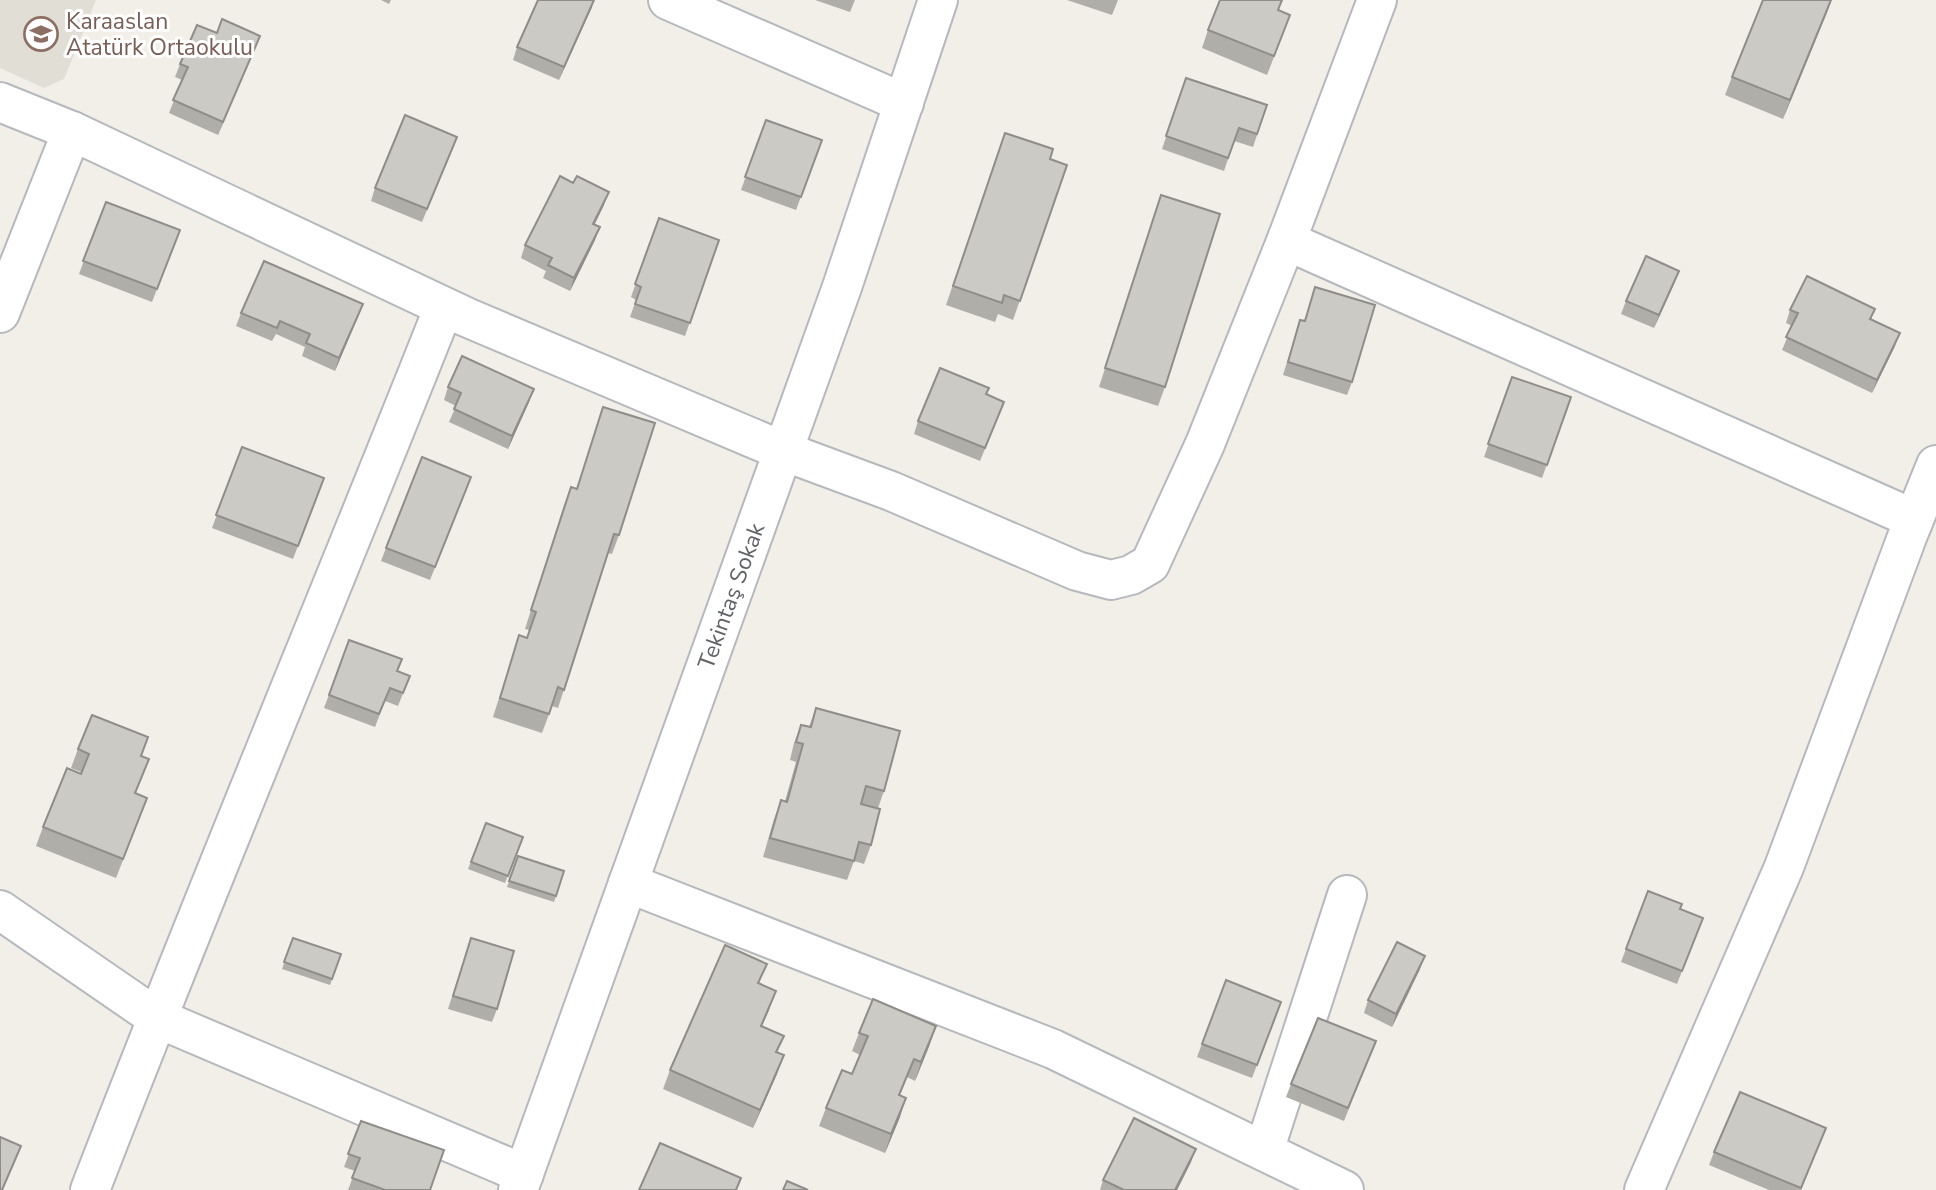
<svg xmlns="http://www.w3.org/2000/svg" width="1936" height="1190" viewBox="0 0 1936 1190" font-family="'Nunito Sans',sans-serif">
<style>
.education{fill:#e1ded6}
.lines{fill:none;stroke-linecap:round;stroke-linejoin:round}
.minor-casing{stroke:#b5b8bc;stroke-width:42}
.minor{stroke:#fff;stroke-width:38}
.wall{fill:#afaea9}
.shaded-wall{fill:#8f8d8a}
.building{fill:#cccac5;stroke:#8f8d8a;stroke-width:2}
.labels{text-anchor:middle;stroke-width:6;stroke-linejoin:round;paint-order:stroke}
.education-label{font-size:23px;fill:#785e54;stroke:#fff;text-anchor:start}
.street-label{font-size:23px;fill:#5f6368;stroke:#fff}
</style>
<rect width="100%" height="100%" fill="#f1efe8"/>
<path class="education" d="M0,0H96L64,79L44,88L0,68Z"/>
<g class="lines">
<g class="minor-casing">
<g id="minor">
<path d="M668,0L904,103"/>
<path d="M1377,0L1287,239L1296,245L1914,519"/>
<path d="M0,102L72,131L466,317L783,451L891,491L1077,571L1111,580L1131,575L1150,564L1205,444L1287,239"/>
<path d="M0,313L72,131"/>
<path d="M628,883L1053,1049L1344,1190"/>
<path d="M0,910L157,1018L524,1174"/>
<path d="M1264,1151L1347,895"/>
<path d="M90,1190C204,894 327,602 444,307"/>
<path d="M518,1190L842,287L938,0"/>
<path d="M1644,1190L1784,867L1907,537L1936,465"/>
</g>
</g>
<use href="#minor" class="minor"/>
</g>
<g class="wall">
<path d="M381,0H391L389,4Z"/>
<path d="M815,0H855L850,12Z"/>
<path d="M1067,0H1118L1112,15Z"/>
<path d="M592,7L559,80L513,60L517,47Z"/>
<path d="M1828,10L1783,119L1725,95L1732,77Z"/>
<path d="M1278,11L1290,15L1267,75L1202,48L1208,30Z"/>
<path d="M217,33L260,36L218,135L169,113L182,80L175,77L180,64Z"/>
<path d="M1186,78L1267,105L1253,147L1234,141L1224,171L1162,149Z"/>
<path d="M766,120L822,140L796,210L741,190Z"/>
<path d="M452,150L422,222L371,201L375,188Z"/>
<path d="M998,152L1050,159L1067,165L1013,320L998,314L995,322L946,305Z"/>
<path d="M1161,195L1165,387L1158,406L1099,387Z"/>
<path d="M106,202L180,230L152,302L79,274Z"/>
<path d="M604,205L595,224V240L570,291L543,278L546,271L521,258L525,245Z"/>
<path d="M659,218L719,240L685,336L630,317L636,300L631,297Z"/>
<path d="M1679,271L1674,284L1654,328L1621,314L1626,301Z"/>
<path d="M1315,287L1352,382L1347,395L1283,375L1300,320L1305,321Z"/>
<path d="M363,304L335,371L302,356L305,347L276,334L272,341L236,326L241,313Z"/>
<path d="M1790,310L1871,319L1895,346L1872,393L1782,350L1792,326L1786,323Z"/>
<path d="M1512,377L1571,397L1542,478L1484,457Z"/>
<path d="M448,387L529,402L508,449L449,422L456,406L444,400Z"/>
<path d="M603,407L619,535L612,554L608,553L558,708L552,706L542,733L493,717L519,635L527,638L529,630L525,629L564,505L571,487L577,489Z"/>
<path d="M999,415L980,461L914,434L918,421Z"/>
<path d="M242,447L324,478L293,559L212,528Z"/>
<path d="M471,477L430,580L381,561L386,548Z"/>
<path d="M349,640L397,671L410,676L398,706L385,701L375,727L324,708Z"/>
<path d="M816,708L884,791L878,808L871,845L864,864L854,861L847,880L763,857L774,819L781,800L785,801L796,762L790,760L794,743L801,725L809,727Z"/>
<path d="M78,749L141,756L135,794L140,817L116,878L36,846L43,827L81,772L71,768Z"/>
<path d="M486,823L523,837L505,883L468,869Z"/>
<path d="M518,856L564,871L554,902L507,887Z"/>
<path d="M1648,891L1680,909L1703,918L1677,984L1621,962Z"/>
<path d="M293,938L341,954L330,985L282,969Z"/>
<path d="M471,938L497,1009L492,1022L448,1009Z"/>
<path d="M1420,969L1392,1027L1364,1013L1368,1000Z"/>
<path d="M1226,980L1281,1002L1252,1078L1197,1057Z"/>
<path d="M759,984L769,1010L762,1026L784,1036L777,1053V1074L753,1128L663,1089L670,1070Z"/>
<path d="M859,1033L930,1044L915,1081L907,1077L900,1095V1117L885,1153L819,1126L826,1108L852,1074L860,1055L852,1051Z"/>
<path d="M1376,1041L1344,1121L1286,1097L1291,1084Z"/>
<path d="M361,1121L430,1190H348L355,1171L344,1167Z"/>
<path d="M1826,1128L1801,1190H1769L1709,1165L1714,1152Z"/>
<path d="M1191,1162L1177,1190H1100L1103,1180Z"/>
</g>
<g class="shaded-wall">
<path d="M594,0L592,7L559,80L564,67Z"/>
<path d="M1832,0L1828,10L1783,119L1790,100Z"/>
<path d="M260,36L255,49L218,135L223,122Z"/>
<path d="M609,192L604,205L588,236L593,224Z"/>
<path d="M600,227L595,240L570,291L574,278Z"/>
<path d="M1679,271L1674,284L1654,328L1659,315Z"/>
<path d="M363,304L358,317L335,371L339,358Z"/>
<path d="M1900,333L1895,346L1872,393L1877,380Z"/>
<path d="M534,389L529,402L508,449L512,436Z"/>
<path d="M1425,956L1420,969L1392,1027L1396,1014Z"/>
<path d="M776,991L769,1010L754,1044L761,1026Z"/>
<path d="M936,1026L930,1044L915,1081L921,1062Z"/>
<path d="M784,1055L777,1074L753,1128L760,1110Z"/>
<path d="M906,1098L900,1117L885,1153L891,1134Z"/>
<path d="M1196,1149L1191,1162L1177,1190H1175Z"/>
</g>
<g class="building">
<path d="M538,0H594L564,67L517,47Z"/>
<path d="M1220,0H1282L1278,10L1290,15L1274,56L1208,30Z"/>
<path d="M1763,0H1831L1790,100L1732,77Z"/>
<path d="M222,19L260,36L223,122L173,100L188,67L180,64L197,25L217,33Z"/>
<path d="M1186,78L1267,105L1257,134L1239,128L1228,158L1166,136Z"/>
<path d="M405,115L457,137L427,209L375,188Z"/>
<path d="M766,120L822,140L801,197L745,177Z"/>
<path d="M1005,133L1053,149L1050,159L1067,165L1020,301L1004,295L1002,303L953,286Z"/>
<path d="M560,176L573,183L577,176L609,192L593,224L600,227L574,278L548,265L552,258L525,245Z"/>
<path d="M1161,195L1220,214L1165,387L1105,368Z"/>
<path d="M106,202L180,230L157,289L83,261Z"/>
<path d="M659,218L719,240L690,323L635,304L641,287L635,284Z"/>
<path d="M1646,256L1679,271L1659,315L1626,301Z"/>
<path d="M264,261L363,304L339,358L306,343L310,334L280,321L277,328L241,313Z"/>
<path d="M1807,276L1875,309L1870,319L1900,333L1877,380L1786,337L1798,313L1790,310Z"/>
<path d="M1315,287L1375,305L1352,382L1288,362L1300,320L1305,321Z"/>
<path d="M462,356L534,389L512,436L454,409L461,393L448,387Z"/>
<path d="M940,368L989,388L986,394L1004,402L985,448L918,421Z"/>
<path d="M1512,377L1571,397L1547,465L1488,444Z"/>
<path d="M603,407L655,423L619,535L614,534L564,690L558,687L549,714L500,698L519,635L527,638L536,612L531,610L571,487L577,489Z"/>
<path d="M242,447L324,478L298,546L216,515Z"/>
<path d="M422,457L471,477L435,567L386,548Z"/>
<path d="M349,640L402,659L397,671L410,676L403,693L390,688L379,714L329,695Z"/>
<path d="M816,708L900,731L884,791L866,786L861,804L880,809L871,845L859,842L854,861L770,838L781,800L787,802L803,744L796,742L801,725L811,727Z"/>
<path d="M92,715L148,737L141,756L149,759L135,793L147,798L123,859L43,827L67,768L81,774L89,754L78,749Z"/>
<path d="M486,823L523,837L508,876L471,862Z"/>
<path d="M518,856L564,871L556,896L509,881Z"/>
<path d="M1648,891L1682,904L1680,909L1703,918L1682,971L1626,949Z"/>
<path d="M293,938L341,954L332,979L284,962Z"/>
<path d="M471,938L514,951L497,1009L453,996Z"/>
<path d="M1397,942L1425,956L1396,1014L1368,1000Z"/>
<path d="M725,945L767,964L758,983L776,991L761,1026L784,1036L776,1052L784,1055L760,1110L670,1070Z"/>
<path d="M1226,980L1281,1002L1257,1065L1202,1044Z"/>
<path d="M873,999L936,1026L921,1062L914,1059L899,1095L906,1098L891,1134L826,1108L842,1070L852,1074L868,1036L859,1033Z"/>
<path d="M1318,1018L1376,1041L1348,1108L1291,1084Z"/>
<path d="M1740,1092L1826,1128L1801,1188L1714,1152Z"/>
<path d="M1134,1118L1196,1149L1175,1190H1124L1103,1180Z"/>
<path d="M361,1121L444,1150L430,1190H385L352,1178L360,1158L348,1154Z"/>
<path d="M0,1137L21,1146L2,1190H0Z"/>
<path d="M660,1143L741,1178L736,1190H639Z"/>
<path d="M787,1181L808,1190H783Z"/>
</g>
<defs>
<g id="school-ring" transform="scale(1.75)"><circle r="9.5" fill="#fff" stroke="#8d6e63" stroke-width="1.5"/><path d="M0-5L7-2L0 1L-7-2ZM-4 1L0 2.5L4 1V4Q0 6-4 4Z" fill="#8d6e63"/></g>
</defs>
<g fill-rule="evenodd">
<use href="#school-ring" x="41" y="34"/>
</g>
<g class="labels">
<g class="education-label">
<text x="66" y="29">Karaaslan<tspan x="66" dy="26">Atatürk Ortaokulu</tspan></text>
</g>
<g class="street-label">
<text transform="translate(731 596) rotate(-70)" y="8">Tekintaş Sokak</text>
</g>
</g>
</svg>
